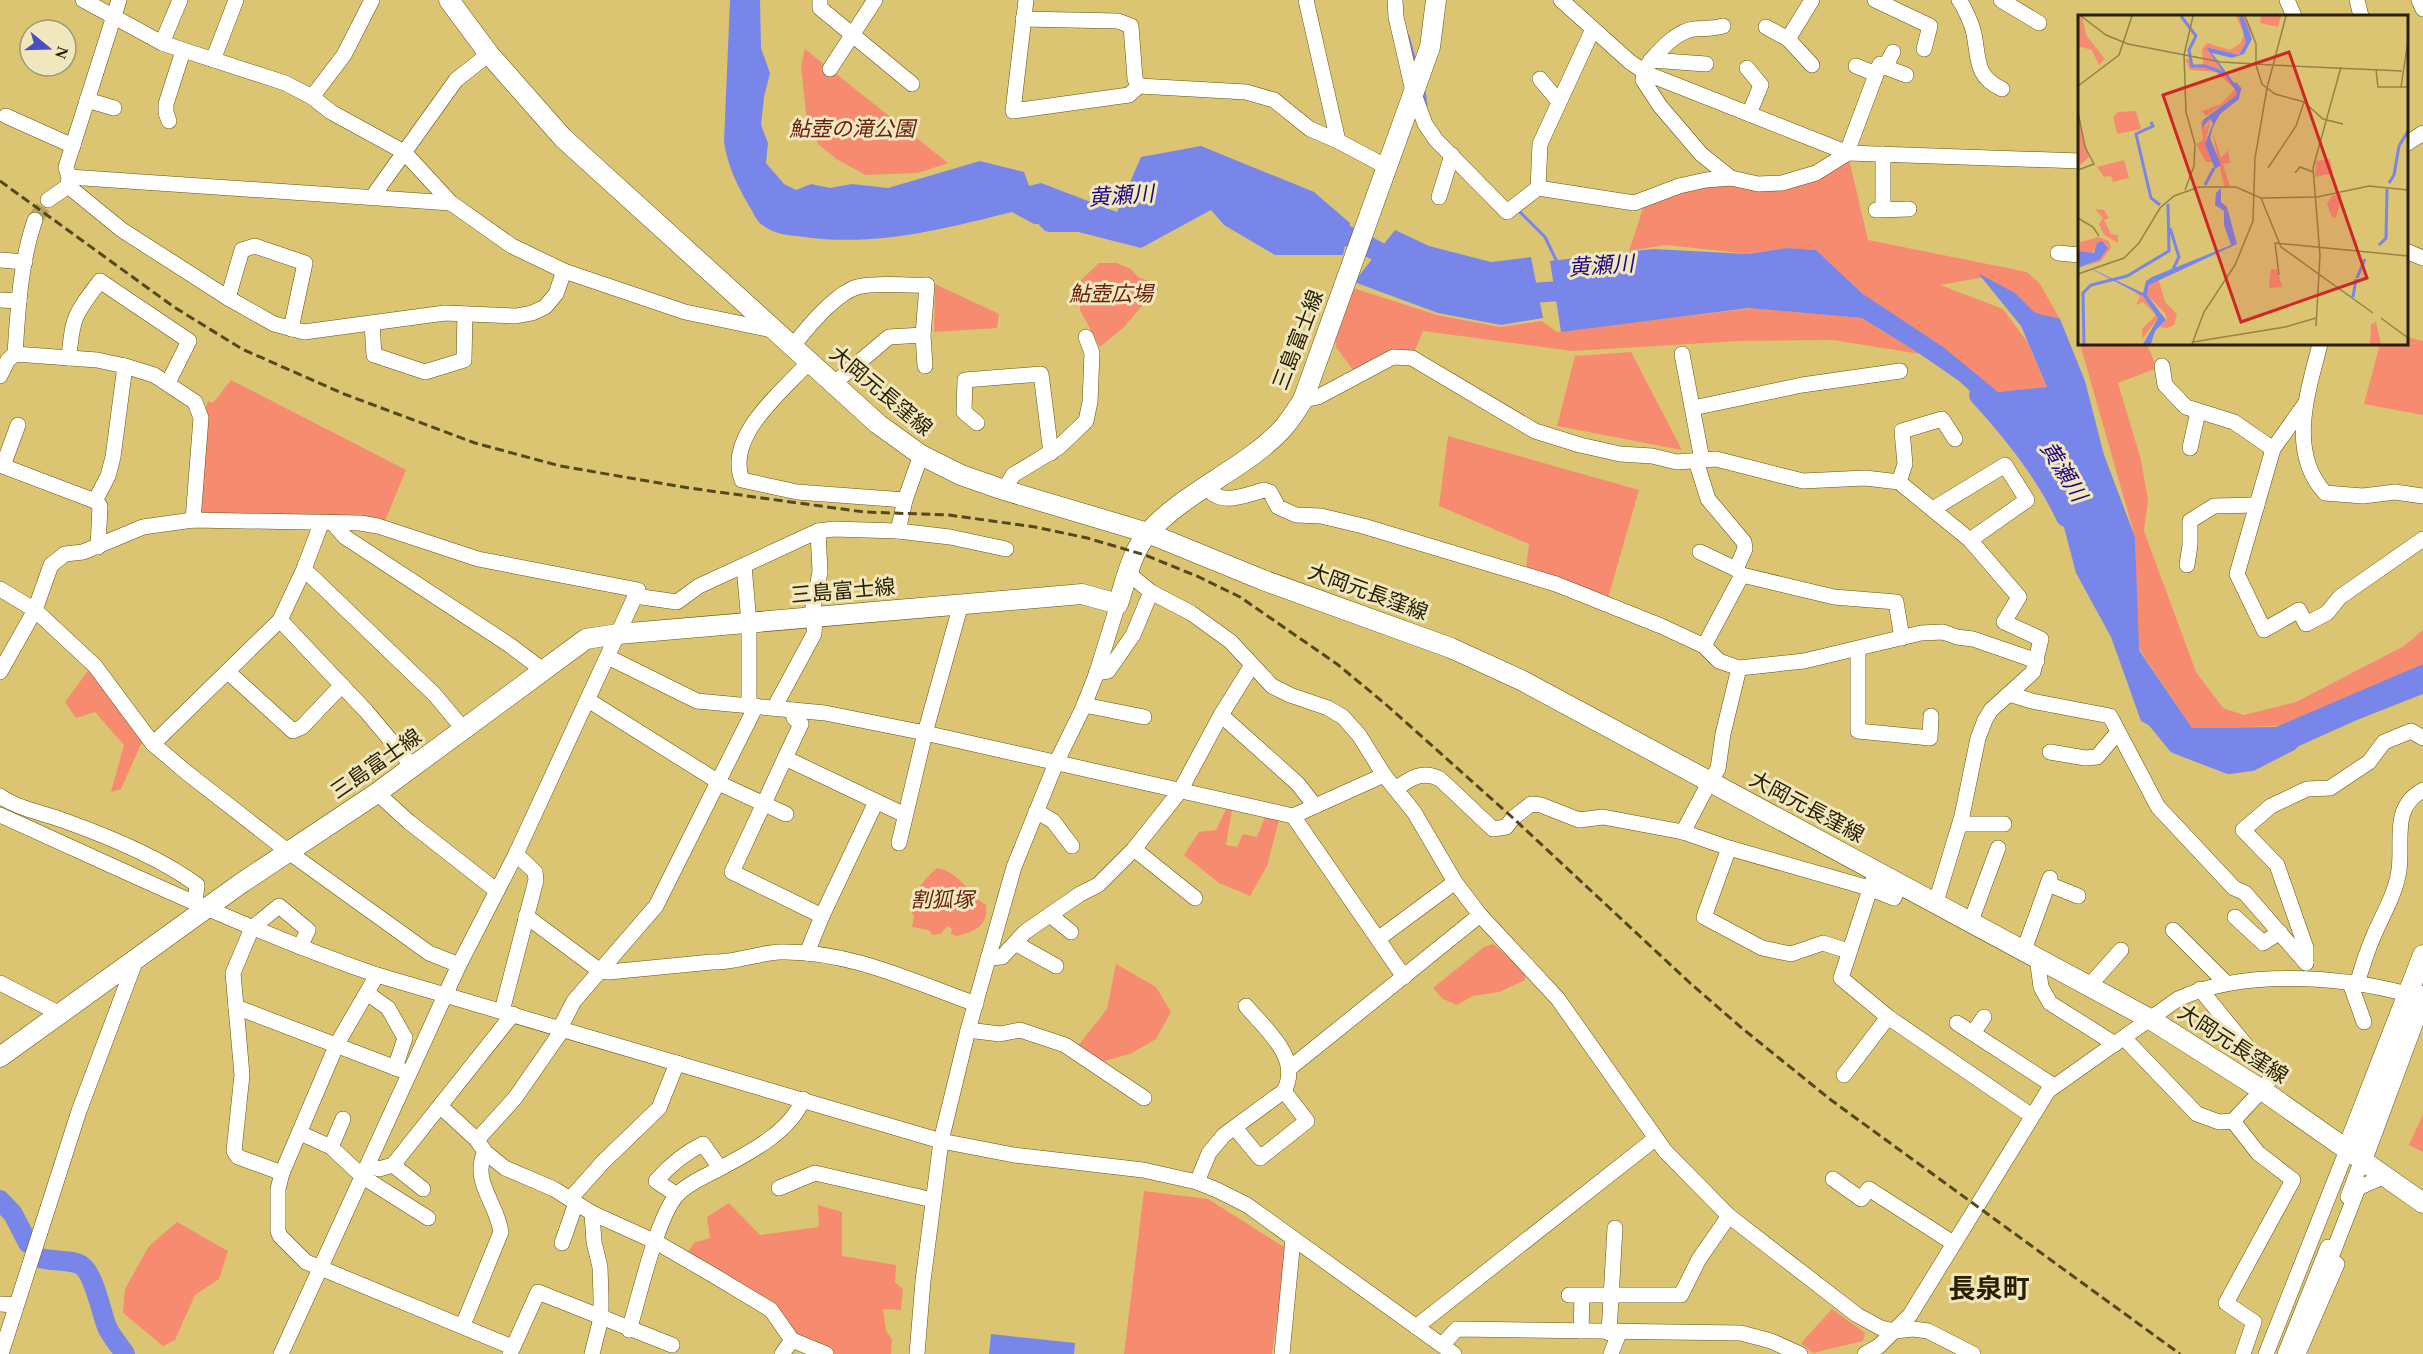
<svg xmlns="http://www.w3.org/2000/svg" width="2423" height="1354" viewBox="0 0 2423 1354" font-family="'Times New Roman','Noto Sans JP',serif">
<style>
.green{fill:#f78b70}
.water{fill:#7886e9}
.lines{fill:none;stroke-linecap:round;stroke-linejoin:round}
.stream{stroke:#7886e9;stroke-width:3}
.river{stroke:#7886e9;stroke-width:20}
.minor-tunnel{stroke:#b7a45b;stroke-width:15;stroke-dasharray:15 8;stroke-linecap:butt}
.minor-casing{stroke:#63530e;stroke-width:16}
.major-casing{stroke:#63530e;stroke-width:21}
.minor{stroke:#fff;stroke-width:15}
.major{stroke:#fff;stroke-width:20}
.rail{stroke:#54481c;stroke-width:3;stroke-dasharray:9 4.5;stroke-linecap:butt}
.labels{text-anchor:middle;stroke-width:6;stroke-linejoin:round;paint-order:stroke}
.park-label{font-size:21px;font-style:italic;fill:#68200e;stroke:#f1e7bf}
.street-label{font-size:21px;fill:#292000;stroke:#f1e7bf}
.water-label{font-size:22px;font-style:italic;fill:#1f0782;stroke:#f1e7bf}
.district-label{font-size:27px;font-weight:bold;fill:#292000;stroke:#f1e7bf}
.inset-river{fill:none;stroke:#7886e9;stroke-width:3}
.inset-road{fill:none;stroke:#948344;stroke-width:1.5}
.view{fill:#cd2826;fill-opacity:0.15;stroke:#cd2826;stroke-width:3}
.inset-edge{fill:none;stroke:#292000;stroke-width:3}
</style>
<rect width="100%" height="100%" fill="#dbc572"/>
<g class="green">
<path d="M805,49L948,163L918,173L866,175L838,160L819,145L807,122L801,66Z"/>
<path d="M1849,159L1868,240L2027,272L2040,284L2060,319H2035L1985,277L1940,285L2003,309L2028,343L2047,387L1998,392L1863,294L1816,250L1786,248L1749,254L1666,245L1629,251L1645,202L1725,182L1810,183Z"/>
<path d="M1099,263H1117L1131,269L1138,277L1157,284L1158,293L1148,299L1124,327L1100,347L1080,310V281Z"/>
<path d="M935,284L999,314L997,328L934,332Z"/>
<path d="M1353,288L1437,315L1500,327L1542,321L1557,332L1754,308L1862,318L1920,354L1833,340L1739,341L1573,351L1423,331L1412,358L1356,374L1336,347L1335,336Z"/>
<path d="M2407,337L2423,341V415L2364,404L2380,344H2406Z"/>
<path d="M2080,344H2147L2157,368L2118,383L2141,460L2148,500L2144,531L2196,672L2223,708L2244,715L2296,702L2404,646L2423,630V664L2289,726L2192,728L2138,647L2135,537Z"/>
<path d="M1631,352L1682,450L1557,426L1575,356Z"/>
<path d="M231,380L406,470L385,521L199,516L200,429L208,401L213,403Z"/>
<path d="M1448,436L1639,490L1608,598L1525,576L1529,544L1439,506Z"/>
<path d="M90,668L142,742L121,789L111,792L124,745L95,712L76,718L65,702Z"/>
<path d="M1227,807L1232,810L1226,845L1237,847L1243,834L1257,837L1265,817L1279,820L1267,866L1250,896L1219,883L1184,855L1199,832L1216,830Z"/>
<path d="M937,868C963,874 966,893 986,905C988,927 975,931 957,936L951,934L952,929L947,926L941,934L933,935L928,930L912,927L914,917L910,908C918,886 921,883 937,868Z"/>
<path d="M1493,944L1524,970L1525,980L1499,992L1473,996L1457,1005L1443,999L1433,988L1484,947Z"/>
<path d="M1116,964L1156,987L1171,1012L1156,1039L1132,1053L1102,1062L1078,1046L1107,1009Z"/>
<path d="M2423,1114V1152L2409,1145Z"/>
<path d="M1144,1191L1208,1199L1287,1249L1272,1354H1124Z"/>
<path d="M729,1203L760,1235L819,1227L818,1205L842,1212V1256L896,1265L895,1282L903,1289L901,1310L883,1309L886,1331L892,1339L891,1354H822L795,1337L770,1306L684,1258L694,1243L710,1238L707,1217Z"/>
<path d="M177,1222L228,1251L219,1279L195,1295L175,1340L163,1346L123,1313L125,1289L149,1246Z"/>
<path d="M1832,1309L1865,1333L1863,1341L1813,1353L1801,1343Z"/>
</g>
<g class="water">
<path d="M730,0H760L761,48L770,73L764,97L761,125L768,143L766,163L784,184L796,190L811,184L830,188L852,184L888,188L980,161L1024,172L1029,186L1041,183L1117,212L1141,157L1201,146L1314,192L1350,223L1343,255H1275L1224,225L1211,210L1141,248L1059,227L1042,211L1032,192L1042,224H1034L1012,212C944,229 875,247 804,237C788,235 774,235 761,224C757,221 754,214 751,209C738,187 728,168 724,142Z"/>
<path d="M1395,230L1429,246L1491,262L1531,257L1543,318L1501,325L1438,313L1354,282Z"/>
<path d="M1786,248L1816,250L1863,294L1943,347L1998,392L2047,387L2021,326L1978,273L2015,293L2035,313L2060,319L2085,381L2104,455L2135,537L2139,650L2192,728L2276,727L2423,664V694L2357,720L2290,750L2209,758L2141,721L2111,637L2076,573L2055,493L1995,414L1959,381L1920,354L1862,318L1749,308L1561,332L1550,261L1653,249L1749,254Z"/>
<path d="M991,1334L1075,1343L1074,1354H989Z"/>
</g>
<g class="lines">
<g class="stream">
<path d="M1408,36L1415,61"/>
<path d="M1424,91L1426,105"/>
<path d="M1518,210L1545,237L1558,264"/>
</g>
<g class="river">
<path d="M1015,197L1026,196L1050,222H1079"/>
<path d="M1324,224L1377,251L1396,267"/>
<path d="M1513,294L1579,290"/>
<path d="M1979,395C2012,431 2046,473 2066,517"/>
<path d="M2155,717L2177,744L2229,764L2251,761L2290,741"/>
<path d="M0,1200L13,1214L28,1243"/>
<path d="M37,1257C51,1262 67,1259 79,1264C94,1270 101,1313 107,1327C111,1336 119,1345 125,1354"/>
</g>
<path class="minor-tunnel" d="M35,220L48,200"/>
<g class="minor-casing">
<g id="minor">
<path d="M83,0L162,43L285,83L312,97L331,112L404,152L451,203L512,246L564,271L685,312L772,330"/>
<path d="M820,0V8L912,84"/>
<path d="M1026,0L1013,111L1129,95L1139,86L1246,92L1274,100L1310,129L1338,141L1387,167"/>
<path d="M1306,0L1338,141"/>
<path d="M1395,0L1396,17L1413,91L1425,124L1436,140L1507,212L1538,188L1634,203L1679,186L1706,180L1731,178L1758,184L1782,183L1816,173L1848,153"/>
<path d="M1561,0L1630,62L1648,74L1848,153L2080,161"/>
<path d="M1875,0L1930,26L1924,49"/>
<path d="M1959,0C1964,6 1973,27 1974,34C1979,59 1975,77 2002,89"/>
<path d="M2001,0L2039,23"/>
<path d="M2287,0L2294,16"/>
<path d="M2357,0L2361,16"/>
<path d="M2419,0L2423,9"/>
<path d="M1023,19L1118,21L1131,26L1135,79L1139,86"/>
<path d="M1766,27L1788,39L1812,65"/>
<path d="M1788,39L1812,0"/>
<path d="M162,43L180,0"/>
<path d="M213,60L236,0"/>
<path d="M1651,60C1662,48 1677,31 1694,29C1704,28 1713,29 1723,26"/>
<path d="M1706,64L1651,60L1644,71L1643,80L1660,106L1701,154L1731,178"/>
<path d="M1856,66L1876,74"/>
<path d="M1885,67L1906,75"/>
<path d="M1747,68L1761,85L1749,114"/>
<path d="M830,69L875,0"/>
<path d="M1540,79L1559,102"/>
<path d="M312,97L344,55L372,0"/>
<path d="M87,100L114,108"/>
<path d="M6,116L73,146"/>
<path d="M169,121L166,113V104L183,51"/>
<path d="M2406,144L2423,133"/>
<path d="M1847,152L1880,64L1885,67L1893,52"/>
<path d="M1883,154V209"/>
<path d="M69,177L451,203"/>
<path d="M68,186L122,230L228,298L274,324L304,332L445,313L516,316L532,313L545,307L556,294L564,271"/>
<path d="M1538,188L1540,144L1593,29"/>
<path d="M373,196L456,80L489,54"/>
<path d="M1439,197L1452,155"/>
<path d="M48,200L68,186L69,177L66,167L119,0"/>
<path d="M1876,210L1909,209"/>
<path d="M2406,251L2423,258"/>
<path d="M2058,253L2080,255"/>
<path d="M0,260L25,262"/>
<path d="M228,298L242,250L255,246L305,263L291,329"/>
<path d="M0,300L19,301"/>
<path d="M372,323L374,355L425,372L464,360L465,314"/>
<path d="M2320,344C2308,392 2287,451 2325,493L2363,496L2395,492L2423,496"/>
<path d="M792,347C806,329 834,294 857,287C876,282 907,286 927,285L923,335L925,366"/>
<path d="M15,354C18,310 20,263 35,220"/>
<path d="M1682,354L1702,460"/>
<path d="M69,358C72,317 75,314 100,281L189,341L168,383"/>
<path d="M809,362C782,392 725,436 742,480L797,492L905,500"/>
<path d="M2162,366L2165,385L2186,407L2234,422L2273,449"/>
<path d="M0,376L8,360L15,354L97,360L125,366L154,375L195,402L201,418L193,520"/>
<path d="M833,384L889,337L923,335"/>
<path d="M1303,400L1318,397L1393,357L1412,358L1535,431L1580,445L1620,454L1652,456L1677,462L1716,459L1803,481L1865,478L1899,482L1970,540L2019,597L2004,622L2041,639L2033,672L1991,710L1985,720L1978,738L1962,816L1936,902"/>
<path d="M2305,404L2273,449L2237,574L2264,630L2299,610L2306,624L2327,613L2340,597L2423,539"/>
<path d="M1693,408L1802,385L1900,371"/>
<path d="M977,423L964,412L965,380L1041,374L1051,453"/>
<path d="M2190,448L2198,412"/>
<path d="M1696,461L1708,499L1744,542L1745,549L1736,569"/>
<path d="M0,465L95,501L100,506L98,547"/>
<path d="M3,466L18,425"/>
<path d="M1899,482L1905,464L1902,431L1942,419L1955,439"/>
<path d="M1205,486C1221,507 1242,496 1264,490L1270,492L1278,507L1296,515L1321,516L1363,526L1556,584L1661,626L1704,646L1719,661L1739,668L1723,734L1718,769L1709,783L1683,832"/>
<path d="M1004,490L1013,475L1059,447L1086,421L1090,402L1092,353L1086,337"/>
<path d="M95,501L108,476L113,457L125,366"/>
<path d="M1933,509L2005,465L2027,500L1970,540"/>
<path d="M333,523L345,537L511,646L544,671"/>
<path d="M898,531L950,537L1006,549"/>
<path d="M1700,552L1736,569L1742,575L1834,597L1896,602L1902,638"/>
<path d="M2187,565L2190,545V521L2214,506L2257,505"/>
<path d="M744,566L749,623V705"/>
<path d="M304,569L435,695L465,731"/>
<path d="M1129,574L1151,592L1191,613L1230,641L1272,686L1290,695L1328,708L1343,717L1359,735L1384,775L1414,812L1455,882L1480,915L1558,999L1665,1151L1729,1216L1857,1315L1881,1328L1895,1331L1913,1329L1928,1331L1973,1354"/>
<path d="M0,589L35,610L95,666L153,744L186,772L290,853L429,953L459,965"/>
<path d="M635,596L677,602L699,586L818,531L834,529L898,531L905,500L921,455"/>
<path d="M811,618L820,572L818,531"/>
<path d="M280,620L366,711L413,767"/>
<path d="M1704,646L1742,575"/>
<path d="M1858,649V731L1930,738L1931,716"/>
<path d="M608,657L697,701L825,713L925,733L1293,816L1384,775"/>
<path d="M1739,668L1804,661L1921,633L1943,632L1957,637L1973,639L2037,661"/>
<path d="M0,672L35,610L51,565L65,554L83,552L143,527L193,520L360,523L378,526L478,559L638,590L516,854L459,965L281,1354"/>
<path d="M228,672L293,731L302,727L342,685"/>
<path d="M1096,673L1108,671L1133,635L1151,592"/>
<path d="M2009,694L2032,701L2110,716L2158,807L2234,888L2245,893L2306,963"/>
<path d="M588,700L725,786L786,814"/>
<path d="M1084,705L1144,717"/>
<path d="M774,708L814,634L815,617"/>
<path d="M1221,715L1298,784L1315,806"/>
<path d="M153,744L280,620L304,569L321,524"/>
<path d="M2050,752L2085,758L2097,757L2118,732"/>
<path d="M785,758L801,724L794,718L793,710"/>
<path d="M1396,789C1410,778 1423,770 1440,779L1493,829L1506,827L1513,818L1531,804L1541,805L1579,820L1603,817L1683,832L1729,848L1869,888L1894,898L1900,883"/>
<path d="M377,793L409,822L497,891"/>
<path d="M0,796C18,809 44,813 65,821C107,836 162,859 197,885L195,902"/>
<path d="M1036,811L1053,821L1072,846"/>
<path d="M0,815C125,871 248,931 377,975L941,1141L1014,1155L1143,1170L1197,1182L1217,1190L1247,1205L1454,1354"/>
<path d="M1293,816L1404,977"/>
<path d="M1960,824H2004"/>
<path d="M899,843L925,733L961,604"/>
<path d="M1729,848L1704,917L1762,948L1791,954L1823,943L1848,951"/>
<path d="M1134,849L1195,898"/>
<path d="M1873,880L1841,978L1888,1017L2032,1116"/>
<path d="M2048,884L2078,896"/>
<path d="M1050,915L1071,932"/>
<path d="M526,916L600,971L609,972L712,962C735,963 757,953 780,952C848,950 914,982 976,1004"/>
<path d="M822,916L732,872L785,758L905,815"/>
<path d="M2235,917L2263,943L2280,932"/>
<path d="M1971,921L1998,848"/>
<path d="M2173,930L2226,983"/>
<path d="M1378,939L1455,882"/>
<path d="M1015,943L1056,966"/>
<path d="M2024,950L2050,878"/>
<path d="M807,953L822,916L876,802"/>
<path d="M2037,957L2041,987L2050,1003L2115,1044"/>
<path d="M988,958L1002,957L1025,932L1080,894L1098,885L1134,849L1180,791L1221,715L1252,665"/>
<path d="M2306,963V948L2277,865L2243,830L2271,806L2307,789L2330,788L2369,762L2384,742L2411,731L2423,738"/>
<path d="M377,975L337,1044L282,1173L278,1189V1231L280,1236L306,1262L512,1347"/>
<path d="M0,983L60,1014"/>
<path d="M2350,983L2364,1022"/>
<path d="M2357,984C2362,967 2367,951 2374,935C2383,914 2396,893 2399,870C2403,840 2391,807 2423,790"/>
<path d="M2089,986L2121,950"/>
<path d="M2200,989L2253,1054L2276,1071L2262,1090L2233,1121L2258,1153L2293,1180L2226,1303L2254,1322L2243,1354"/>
<path d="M367,993L388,1008L405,1038L395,1068"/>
<path d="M236,1007L409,1073"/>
<path d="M502,1011L536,880L535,872L516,854"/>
<path d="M1957,1023L2054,1086"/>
<path d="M560,1028L574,1001L656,906L756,706"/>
<path d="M968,1030L1000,1034L1020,1030L1065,1045L1144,1098"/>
<path d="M1973,1033L1984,1017"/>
<path d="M2124,1038L2197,1114L2219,1122L2233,1121"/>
<path d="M1290,1068L1480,915"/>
<path d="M1844,1075L1888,1017"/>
<path d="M440,1106L477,1140L485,1152L505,1168L554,1189L592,1213L656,1242L713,1275L771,1310L792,1340L826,1354"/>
<path d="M1236,1129L1260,1158L1307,1121L1284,1091"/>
<path d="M300,1133L331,1147L363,1177L428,1218"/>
<path d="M477,1140L515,1098L563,1029"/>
<path d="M331,1147L343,1119"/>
<path d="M368,1165L379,1169L393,1165L513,1014"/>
<path d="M393,1165L423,1189"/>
<path d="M282,1173L238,1157L234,1151L242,1075L233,973L252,928L279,906L308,930L300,947"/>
<path d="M1833,1179L1861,1199L1869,1189L1953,1243"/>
<path d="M1197,1182L1209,1153L1224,1135L1284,1091C1302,1058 1265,1029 1246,1006"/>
<path d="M779,1188L815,1173L933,1200"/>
<path d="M677,1195L656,1181C670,1165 684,1153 703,1144L720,1168"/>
<path d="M2348,1197L2362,1160"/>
<path d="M570,1199L603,1162L659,1108L677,1063"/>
<path d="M592,1213L594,1242L600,1267L601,1296V1318L592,1354"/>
<path d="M562,1243L576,1203"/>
<path d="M1569,1295H1681L1699,1259L1729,1216"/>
<path d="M0,1304L16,1305"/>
<path d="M463,1325L501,1232C497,1203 471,1181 485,1152"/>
<path d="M1416,1327L1656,1138"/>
<path d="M629,1330C639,1298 657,1217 677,1195C686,1185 700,1179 711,1173C743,1156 790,1134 803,1099"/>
<path d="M1581,1331L1582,1297"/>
<path d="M1609,1333L1615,1228"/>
<path d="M1442,1345L1457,1329L1741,1333L1771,1341L1800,1354"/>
<path d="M1,1354L79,1111L137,957"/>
<path d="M510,1354L538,1292L672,1345"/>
<path d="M782,1354L792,1340"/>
<path d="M917,1354L923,1281L941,1141L968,1030L1014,867L1056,763L1083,708L1096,675L1118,604"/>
<path d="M1282,1354L1293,1239"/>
<path d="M1611,1354L1619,1333"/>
<path d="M1865,1354L1879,1346L1910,1315L2048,1091L2178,999C2242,969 2340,976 2407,994"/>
<path d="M2266,1354L2347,1150"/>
<path d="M2285,1354L2328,1247"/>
<path d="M2298,1354L2337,1264L2330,1260L2358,1188L2383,1177"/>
</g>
</g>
<g class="major-casing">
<g id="major">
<path d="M449,0L489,54L563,138L878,424L921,455L961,475L1004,490L1148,533L1263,580L1451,648L1523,681L2150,1019L2262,1090L2423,1203"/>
<path d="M0,1057L240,884L377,793L586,639L618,634L1082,594L1118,604C1126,580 1132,550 1149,532C1185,491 1249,467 1284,427C1291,419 1297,409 1303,400L1430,47L1436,0"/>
<path d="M2347,1150L2423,955"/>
<path d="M2362,1160L2423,996"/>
</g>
</g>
<use href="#minor" class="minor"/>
<use href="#major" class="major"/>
<path class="rail" d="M0,181L174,307L242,349L344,394L475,443L560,466L689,488L864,512L949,515L1035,527L1087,538L1145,555L1199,577L1240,597L1337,664L1383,702L1513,818L1690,983L1743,1029L1831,1100L2180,1354"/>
</g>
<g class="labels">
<g class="park-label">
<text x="852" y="136">鮎壺の滝公園</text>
<text x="1111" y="301">鮎壺広場</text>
<text x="942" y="907">割狐塚</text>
</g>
<g class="street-label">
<text transform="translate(1298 340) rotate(-69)" y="7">三島富士線</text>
<text transform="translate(881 391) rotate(40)" y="7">大岡元長窪線</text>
<text transform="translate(843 591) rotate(-5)" y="7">三島富士線</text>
<text transform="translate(1368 592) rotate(20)" y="7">大岡元長窪線</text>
<text transform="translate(376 764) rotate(-35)" y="7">三島富士線</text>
<text transform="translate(1807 807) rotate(28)" y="7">大岡元長窪線</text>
<text transform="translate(2233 1044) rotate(33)" y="7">大岡元長窪線</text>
</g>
<g class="water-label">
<text transform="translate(1121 195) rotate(-4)" y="8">黄瀬川</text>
<text transform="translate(1601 265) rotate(-4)" y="8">黄瀬川</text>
<text transform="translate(2064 471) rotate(58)" y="8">黄瀬川</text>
</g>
<g class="district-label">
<text x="1989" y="1298">長泉町</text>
</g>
</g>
<g transform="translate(2078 15)">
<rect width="330" height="330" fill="#dbc572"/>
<path d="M0,1H4L8,20L27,44L21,50L14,35L0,31ZM158,1H166L174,15L161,40L128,32L157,70L160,79L128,101L124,96L143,89L157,74L138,57L112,55L107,44H113L116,50L125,49L124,34L129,28L152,35L163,28L166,19ZM183,1H203L200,12L182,8ZM58,96L63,114L39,119L35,102L40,97ZM133,103L127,129L134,147H128L118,129L125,125L123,107L126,104L127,115ZM0,104L11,142L1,151H0ZM134,116L143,143L150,135L152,148L145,149L152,171H146ZM252,144L255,158L237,162L238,146ZM46,145L51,163L35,167L33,161L26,162L19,152ZM264,179L258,203L254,202L249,189L254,181ZM17,194L26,195L31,203L26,205L33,219L40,220V228L26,220L21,209L25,203ZM20,222L31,226L33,233L23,246L5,252L21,245L30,231L20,227L14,239L0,236V228ZM193,254H199L204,272L191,273ZM81,266L87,287L99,299L96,310L89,313L82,312L89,304L87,298L69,280L72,269ZM55,276L65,281L80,303L65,323V329L64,314L78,300L65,287L58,290L62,282ZM298,307L303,329H292L293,309Z" fill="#f78b70"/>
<path d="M161,1H165L174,24L166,39L154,43L134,38L162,76L161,84L142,99L135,112L132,123L143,150L137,154L127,129L135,108L132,104L124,113L126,104L160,79L128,32L161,40L168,27ZM143,173V187L149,192L159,229L71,270L69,280L88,305L77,316L73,329H65L80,303L65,281L13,254L0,255L14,254L65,278L68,266L74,262L153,230L146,210V196L137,190L138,178ZM24,226L30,233L21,245L0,253V236L16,238L19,228Z" fill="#7886e9"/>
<path class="inset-river" d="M103,1L118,21L111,35L114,51H127L148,59M157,68L162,74L158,84M73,107L75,111L58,119L73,183L82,190M311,168L316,160L321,131L330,116M127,170L136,153M92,213L101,242L95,254M301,230L308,223L309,174M279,263L287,244M275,282L278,264M6,329L5,278L13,270L49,261L91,236L90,189"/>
<path class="inset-road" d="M3,1L28,20L50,29L143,47L194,50M167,1L178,29V48M178,50L184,69L197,79L226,87L245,104L265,109M194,50L324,56M298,54L300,72H330M0,71L41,40L54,1M323,72L330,26M0,97L7,132L16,149L0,155M190,153L218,111L226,87M217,158L222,152L235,157M107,175L116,151L117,129L108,97L106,40L115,1M184,183L239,182L291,171L330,175M0,203L15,212L21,221M0,259L46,243L61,228L82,193L96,181L121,172H158L183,183L203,232L295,298M201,260L197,228L330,241M303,303L330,323M238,311L242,240L235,153L263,52M115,327L207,312L238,303M114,329L126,297L157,250L175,206L177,143L189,73L208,1"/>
<path class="view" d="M211,37L289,263L163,307L85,80Z"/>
<rect width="330" height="330" class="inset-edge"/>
</g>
<g transform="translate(48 48) rotate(109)"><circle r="28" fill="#f1e7bf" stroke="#a19773" stroke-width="1.5"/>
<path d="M0-4.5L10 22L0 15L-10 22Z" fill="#484ec3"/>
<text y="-9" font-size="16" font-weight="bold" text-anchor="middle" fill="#292000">N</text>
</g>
</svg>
